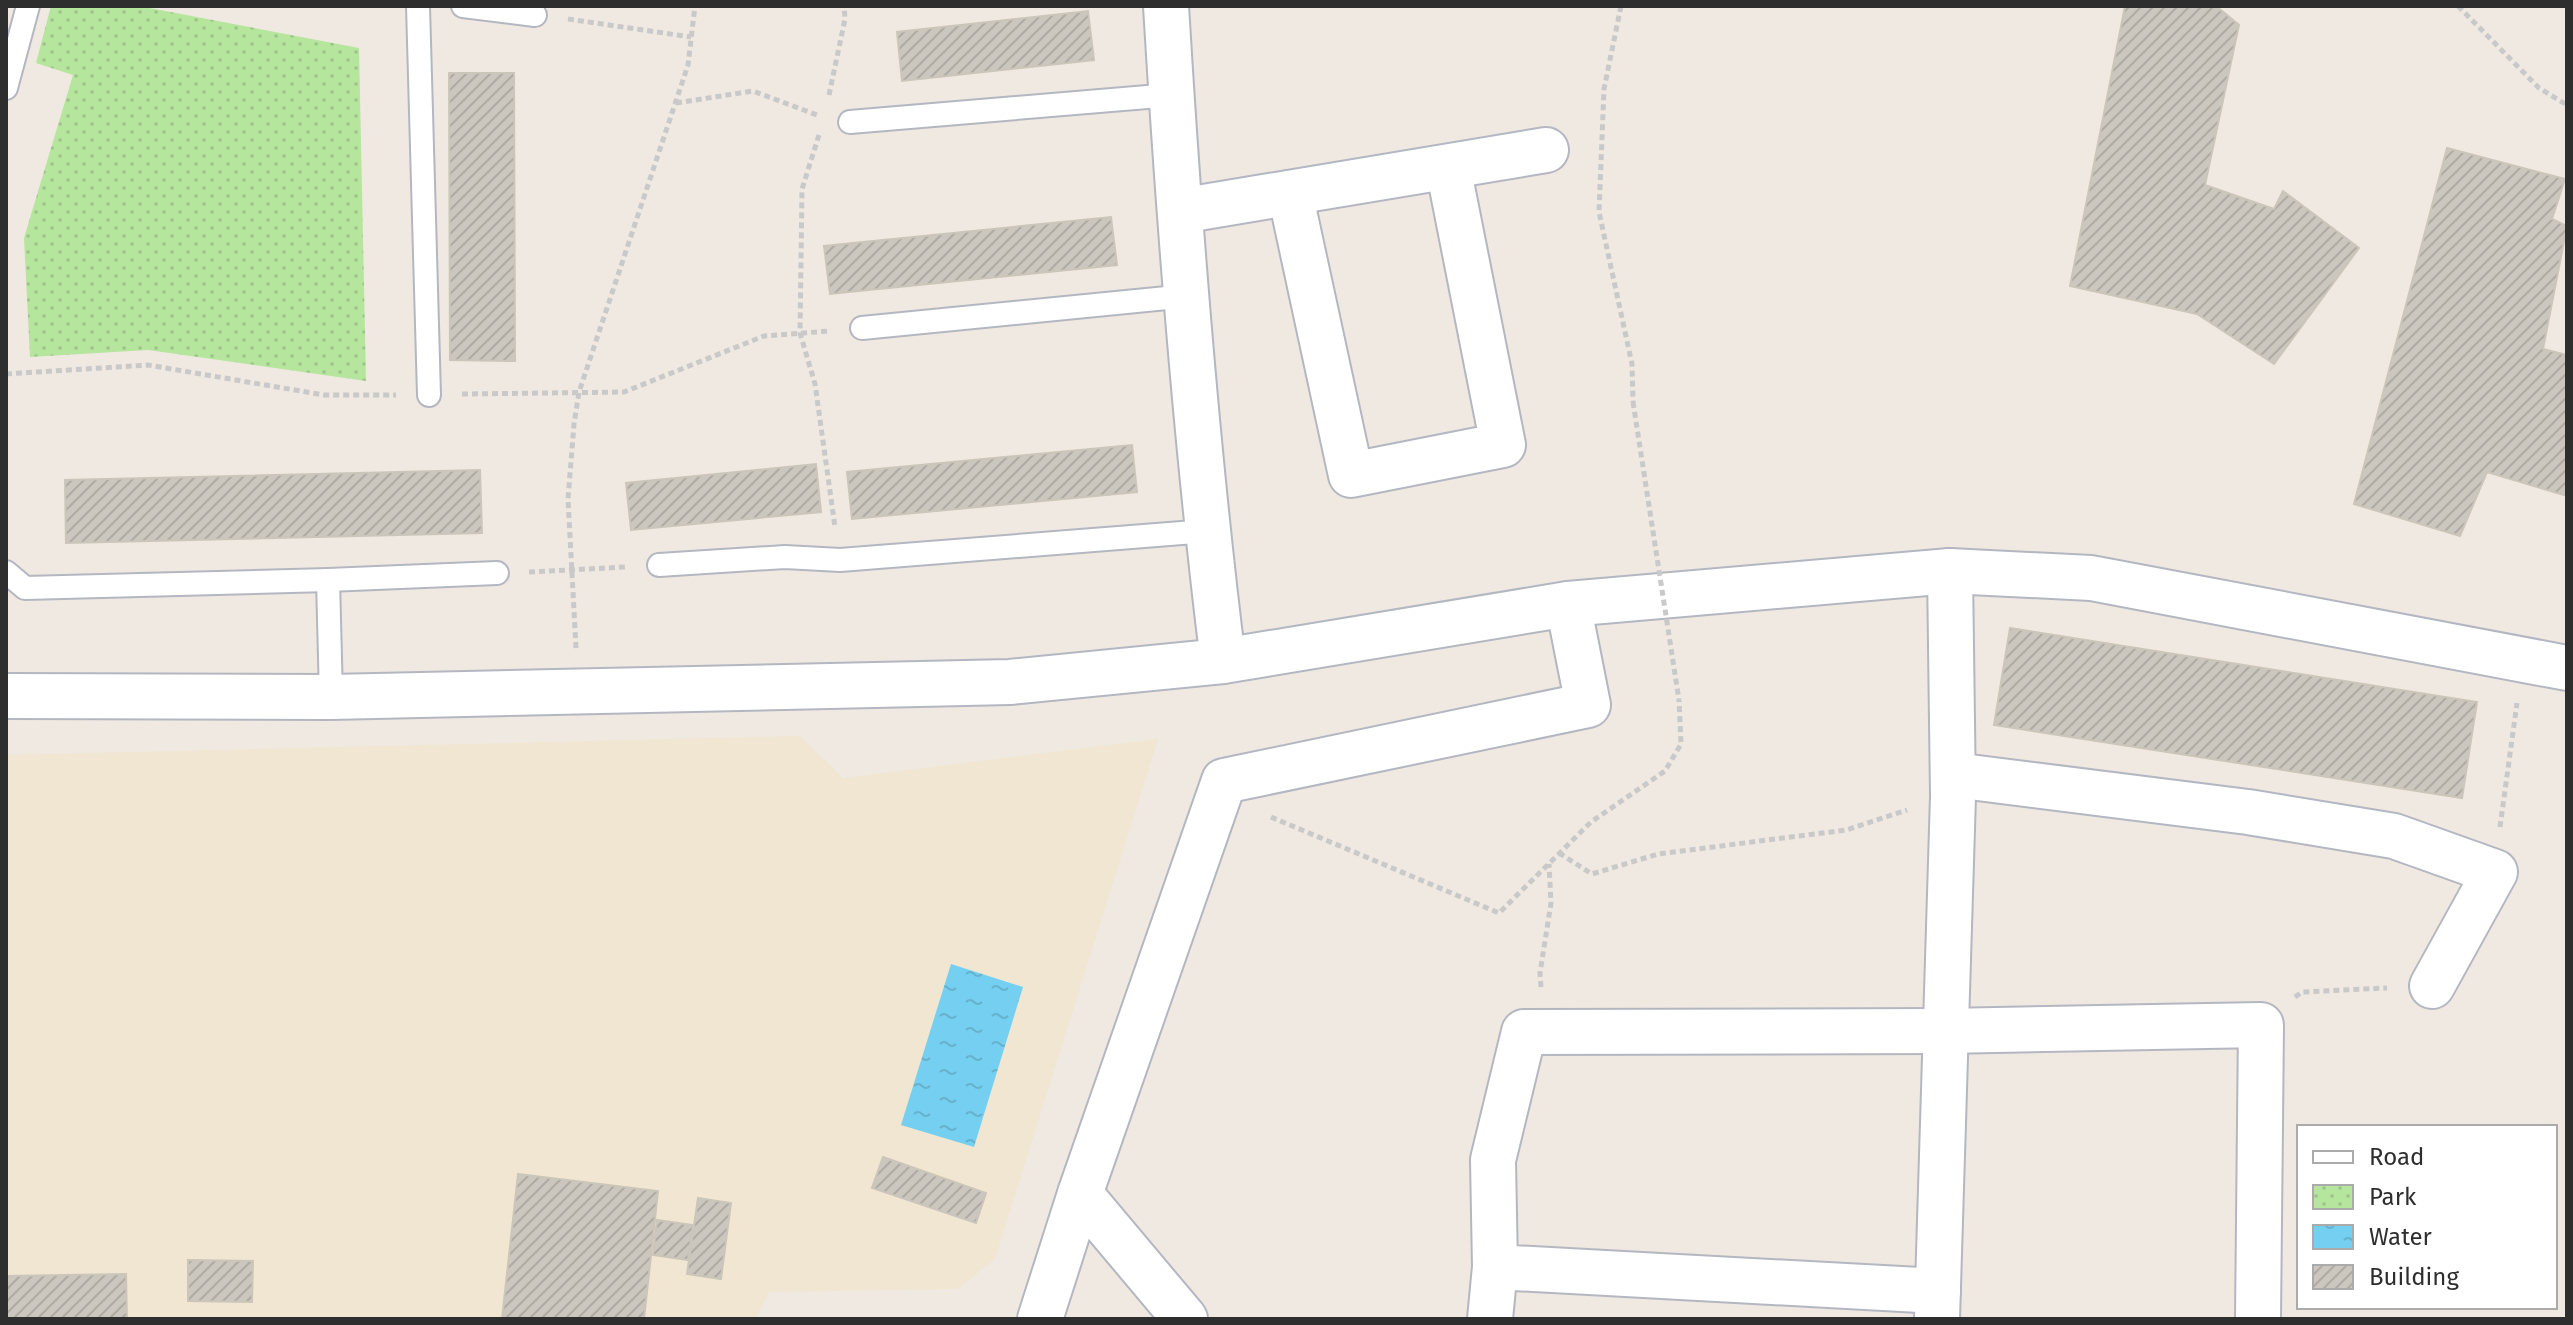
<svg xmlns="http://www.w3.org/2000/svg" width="2573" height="1325" viewBox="0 0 2573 1325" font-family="'Fira Sans',sans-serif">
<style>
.education{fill:#f0e6d1}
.park{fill:url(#park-dots)}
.water{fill:url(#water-ripples)}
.building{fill:url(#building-hatch);stroke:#cbc5ba;stroke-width:2}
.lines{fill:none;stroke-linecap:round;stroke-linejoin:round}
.service-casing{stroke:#b4b7c1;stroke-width:26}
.minor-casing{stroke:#b4b7c1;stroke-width:48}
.tertiary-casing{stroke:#b4b7c1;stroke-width:48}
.path{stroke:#c9c9c9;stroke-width:5;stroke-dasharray:6 4;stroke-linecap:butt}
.service{stroke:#fff;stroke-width:22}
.minor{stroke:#fff;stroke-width:44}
.tertiary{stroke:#fff;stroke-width:44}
.path-bridge{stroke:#c9c9c9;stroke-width:5;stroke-dasharray:6 4;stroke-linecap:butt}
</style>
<defs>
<pattern id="park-dots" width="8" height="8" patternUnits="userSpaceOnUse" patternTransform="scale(2)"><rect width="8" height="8" fill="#b6e59e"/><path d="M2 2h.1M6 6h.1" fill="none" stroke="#9dc588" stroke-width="1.8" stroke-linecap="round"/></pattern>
<pattern id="water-ripples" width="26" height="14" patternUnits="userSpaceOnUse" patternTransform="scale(2)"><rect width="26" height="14" fill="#75cff0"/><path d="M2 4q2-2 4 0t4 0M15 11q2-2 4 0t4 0" fill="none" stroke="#66b2ce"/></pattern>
<pattern id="building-hatch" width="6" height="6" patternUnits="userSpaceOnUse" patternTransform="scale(2)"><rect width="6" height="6" fill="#cbc7bf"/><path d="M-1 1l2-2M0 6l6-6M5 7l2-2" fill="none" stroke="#afaba4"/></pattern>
</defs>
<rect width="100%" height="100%" fill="#efe9e1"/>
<path class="education" d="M800,736L843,778L1158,739L995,1259L958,1289L769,1292L756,1319H6V755Z"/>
<path class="park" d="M51,6H139L359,48L366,381L148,350L30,357L24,238L73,75L36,63Z"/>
<path class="water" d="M951,964L1023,987L974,1147L901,1125Z"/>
<g class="building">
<path d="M2125,6H2216L2239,25L2205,185L2274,209L2283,191L2359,248L2274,364L2197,314L2070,286Z"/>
<path d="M1088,11L1094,60L902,81L897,32Z"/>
<path d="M449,73H514L515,361L450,360Z"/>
<path d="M2447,148L2565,179L2552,219L2567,226L2543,349L2567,355V496L2487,472L2460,536L2354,504Z"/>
<path d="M1111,217L1117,265L830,294L824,246Z"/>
<path d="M1132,445L1137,492L852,519L847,472Z"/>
<path d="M816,464L821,512L631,530L626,483Z"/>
<path d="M480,470L482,533L66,543L65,480Z"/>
<path d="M2010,628L2477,702L2462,798L1994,725Z"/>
<path d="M883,1157L986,1193L976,1223L872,1188Z"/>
<path d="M518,1174L658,1191L644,1319H502Z"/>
<path d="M698,1198L731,1203L721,1279L687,1274Z"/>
<path d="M657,1220L693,1225L688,1260L653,1255Z"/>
<path d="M188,1260L253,1261L252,1302L188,1301Z"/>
<path d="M126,1274L127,1319H6V1276Z"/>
</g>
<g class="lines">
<g class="service-casing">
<g id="service">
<path d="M418,6L429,395"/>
<path d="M463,6L535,15"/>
<path d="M6,88L28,6"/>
<path d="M850,122L1171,95"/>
<path d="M862,328L1187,296"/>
<path d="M659,565L785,557L840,560L1207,531"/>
<path d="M6,572L25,588L328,580L497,573"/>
<path d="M328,580L331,697"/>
</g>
</g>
<g class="minor-casing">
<g id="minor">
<path d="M1166,6C1179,224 1196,444 1223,661"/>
<path d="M1290,193L1351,475L1503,445L1448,167"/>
<path d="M1180,211L1546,150"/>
<path d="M1954,775L2248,812L2394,836L2495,872L2432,986"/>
<path d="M1080,1194L1185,1319"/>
<path d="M1938,1291L1495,1267L1493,1160L1524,1032L1945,1031L2261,1025L2258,1319"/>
<path d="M1040,1319L1080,1194L1224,781L1588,705L1568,604"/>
<path d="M1490,1319L1495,1267"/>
<path d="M1937,1319L1953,796L1950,571"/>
</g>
</g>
<g class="tertiary-casing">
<path id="tertiary" d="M6,696L331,697L1010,682L1223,661L1568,604L1950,571L2091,578L2567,668"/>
</g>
<g class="path">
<path d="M1621,6L1604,89L1599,212L1632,364L1633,402"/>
<path d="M2458,6L2539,88L2567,105"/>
<path d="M568,19L691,37"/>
<path d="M829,95L845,19L844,6"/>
<path d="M676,103L753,91L817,115"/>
<path d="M819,135L802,189L800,333L815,384L835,527"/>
<path d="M6,374L148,365L324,395H396"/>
<path d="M462,394L624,392L764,336L829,331"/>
<path d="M529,572L626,567"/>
<path d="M576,648L568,499L574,424L579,392L688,65L695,6"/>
<path d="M1271,817L1499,913L1591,822L1665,771L1681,744L1679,700"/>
<path d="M2500,827L2517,703"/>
<path d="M1559,853L1592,874L1658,854L1846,830L1907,810"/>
<path d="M1541,987L1540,973L1551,903L1549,864"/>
<path d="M2295,997L2302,992L2387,988"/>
</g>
<use href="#service" class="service"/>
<use href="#minor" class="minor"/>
<use href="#tertiary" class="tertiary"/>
<path class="path-bridge" d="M1633,402L1679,700"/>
</g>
<rect width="2573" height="1325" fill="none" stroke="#2e2e2e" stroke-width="16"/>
<rect x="2297" y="1125" width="260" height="184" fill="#ffffff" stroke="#ababab" stroke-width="2"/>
<rect x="2313" y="1151" width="40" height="12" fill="#ffffff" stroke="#ababab" stroke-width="2"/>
<text x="2369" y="1165" font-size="24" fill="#2e2e2e">Road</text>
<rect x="2313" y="1185" width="40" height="24" fill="url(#park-dots)" stroke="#ababab" stroke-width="2"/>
<text x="2369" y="1205" font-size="24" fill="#2e2e2e">Park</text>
<rect x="2313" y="1225" width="40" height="24" fill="url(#water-ripples)" stroke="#ababab" stroke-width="2"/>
<text x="2369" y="1245" font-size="24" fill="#2e2e2e">Water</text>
<rect x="2313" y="1265" width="40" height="24" fill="url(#building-hatch)" stroke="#ababab" stroke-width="2"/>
<text x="2369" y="1285" font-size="24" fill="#2e2e2e">Building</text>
</svg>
